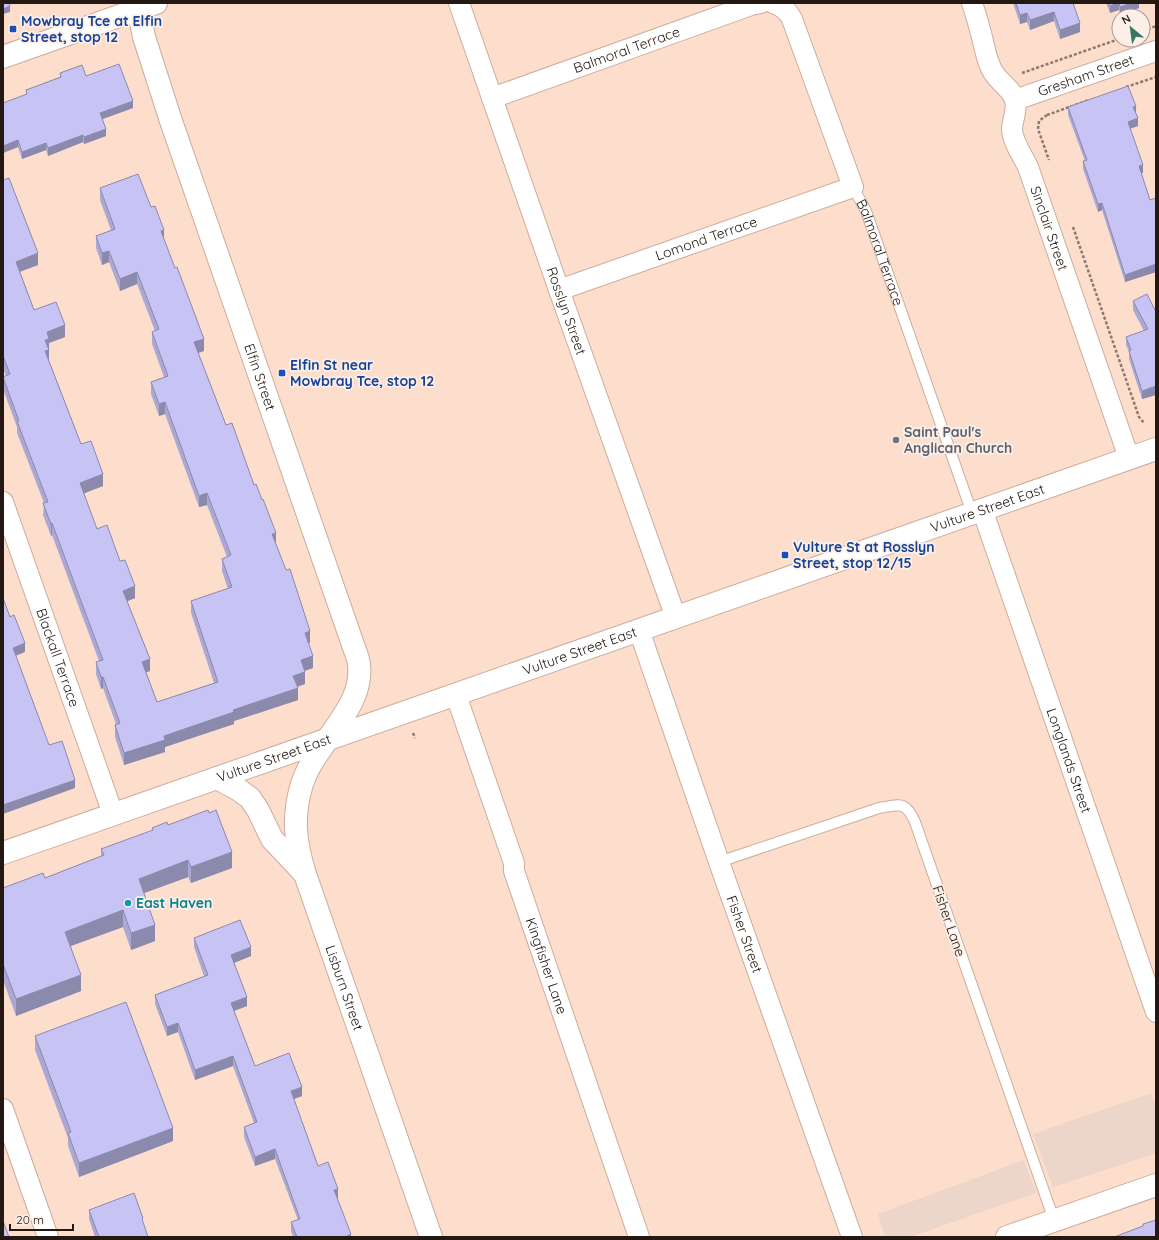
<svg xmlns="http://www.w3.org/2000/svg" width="1159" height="1240" viewBox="0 0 1159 1240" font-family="Quicksand,sans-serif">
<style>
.commercial{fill:#ebd6c9}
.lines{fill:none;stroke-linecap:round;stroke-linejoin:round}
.service-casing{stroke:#ccad9d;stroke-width:12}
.minor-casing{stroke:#ccad9d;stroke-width:22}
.tertiary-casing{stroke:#ccad9d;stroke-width:24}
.secondary-casing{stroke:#ccad9d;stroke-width:24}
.primary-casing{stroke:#ccad9d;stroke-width:24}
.path{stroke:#8e796e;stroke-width:2.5;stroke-dasharray:3 2;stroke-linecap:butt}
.service{stroke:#fff;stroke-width:10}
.minor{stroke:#fff;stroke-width:20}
.tertiary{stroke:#fff;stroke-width:22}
.secondary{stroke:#fff;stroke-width:22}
.primary{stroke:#fff;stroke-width:22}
.wall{fill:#aba9d3}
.shaded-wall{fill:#8b89ac}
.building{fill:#c7c4f5;stroke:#8b89ac}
.transit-dot{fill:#1a4fb4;stroke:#fcefe8;stroke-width:1.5}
.worship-dot{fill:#6b7280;stroke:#fcefe8;stroke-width:1.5}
.culture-dot{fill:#0f9aa8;stroke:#fcefe8;stroke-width:1.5}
.labels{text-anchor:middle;stroke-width:3.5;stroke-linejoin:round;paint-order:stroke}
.transit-label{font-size:14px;font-weight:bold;fill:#164399;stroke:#fcefe8;text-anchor:start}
.street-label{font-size:14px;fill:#231812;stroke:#fcefe8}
.worship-label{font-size:14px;font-weight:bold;fill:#5b616d;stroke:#fcefe8;text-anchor:start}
.culture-label{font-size:14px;font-weight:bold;fill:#0d838f;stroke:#fcefe8;text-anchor:start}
</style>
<rect width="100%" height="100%" fill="#fdddcc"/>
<g class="commercial">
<path d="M1151,1093L1156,1106V1153L1053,1187L1033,1134Z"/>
<path d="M1024,1160L1036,1193L910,1237H888L885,1236L878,1214Z"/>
</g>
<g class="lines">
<g class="service-casing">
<g id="service">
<path id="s1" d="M853,187L866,211L972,513"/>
<path d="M719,862L879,808C900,805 905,800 915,822L1054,1220"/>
</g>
</g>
<g class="minor-casing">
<g id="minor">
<path id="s2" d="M459,3L559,290L676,618"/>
<path id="s3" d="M972,3C975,12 978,21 980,30C984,42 985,56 991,68C996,81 1011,87 1015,100C1018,110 1012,120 1012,130C1013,143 1023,156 1028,167L1129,458"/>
<path id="s4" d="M492,98L751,5L761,3"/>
<path id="s5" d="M1015,100L1156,51"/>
<path id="s6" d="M559,290L853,187L792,19C787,10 782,6 773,3"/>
<path id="s7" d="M3,502L113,814"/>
<path id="s8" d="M982,509L1156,1012"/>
<path id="s9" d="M639,630L719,862L852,1237"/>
<path id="s10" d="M456,695L514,863V871L639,1237"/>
<path d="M3,1109L48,1237"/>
</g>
</g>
<g class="tertiary-casing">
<path id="tertiary" d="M3,57L156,3"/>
</g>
<g class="secondary-casing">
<g id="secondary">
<path id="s11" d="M137,3L144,37L171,121L358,659C369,705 315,742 302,784C292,817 295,842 305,874L431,1237"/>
<path d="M217,778L239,790L250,798L258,810L272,839L304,873"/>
</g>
</g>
<g class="primary-casing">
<g id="primary">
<path id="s12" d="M3,853L1156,449"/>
<path d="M1007,1237L1156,1185"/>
</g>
</g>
<g class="path">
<path d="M1143,31L1156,26"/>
<path d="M1022,73L1119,39"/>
<path d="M1126,87L1156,77"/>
<path d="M1047,115L1039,121L1038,129L1049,160"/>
<path d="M1047,115L1089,100"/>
<path d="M1073,227L1139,417L1144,423"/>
<path d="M413,733L415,738"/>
</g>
<use href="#service" class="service"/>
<use href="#minor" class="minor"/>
<use href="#tertiary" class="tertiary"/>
<use href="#secondary" class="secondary"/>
<use href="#primary" class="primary"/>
</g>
<g class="wall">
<path d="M1013,3H1073L1080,32L1060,39L1054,21L1030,30L1027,22L1020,24Z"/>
<path d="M1106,3H1144L1139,4V8L1120,14L1119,10L1110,13Z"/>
<path d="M60,73L86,76L133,108L102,119L106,136L84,144L83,142L48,156L46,150L22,159L18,147L3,153L26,95V90L60,77Z"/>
<path d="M1068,107L1136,113L1138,126L1130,129L1143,173H1141L1150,200L1156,198V272L1125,282L1102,210L1098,212L1083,169V161H1085L1068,115Z"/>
<path d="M3,180L38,265L20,272L34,310L65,337L49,343V361L81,444L103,486L83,493L97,529L120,561L135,598L127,601L150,671L146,672L157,702L214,683L191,613V601L228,589L222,571V559L227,557L207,505L199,507L165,414L159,416L151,394V382L164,377L152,344V332L155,331L137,284L120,291L109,262L102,265L96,248V236L111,230L100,200V188L151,207L164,239L204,351L198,353L226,425L254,485L276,543L310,643H308L313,668L304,671L305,684L297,687L298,700L234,721V724L165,747V752L124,765L115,737V725L116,724L103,688L101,689L96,674V662L99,661L52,535L51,536L43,515L44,503L17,433V427L3,389V377L6,376L3,368Z"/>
<path d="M1133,301L1156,312V395L1142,399L1129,359V352L1126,345V337L1144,331L1133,310Z"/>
<path d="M168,825L232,868L191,883L188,877L144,893L155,941L131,950L123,927L71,946L81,991L16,1016L3,980V888L45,878L101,856V849L152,831V828Z"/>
<path d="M194,938L251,956L234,963L247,1006L234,1011L255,1066L302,1096L294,1099L318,1166L338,1198H337L351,1237H293L291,1231V1222L298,1220L275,1159L255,1166L244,1137V1127L254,1123L233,1066L195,1080L178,1032L167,1036L155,1004V995L204,976L194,947Z"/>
<path d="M35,1036L173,1141L79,1177L68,1146V1138L35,1050Z"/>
<path d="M89,1210L143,1224L148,1237H95L89,1219Z"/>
</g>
<g class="shaded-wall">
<path d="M1117,3H1119V10L1110,13V6Z"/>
<path d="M1131,3H1144L1139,4V8L1120,14V7Z"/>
<path d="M10,6V12L3,14V9Z"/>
<path d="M1054,12V21L1030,30V20Z"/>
<path d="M1027,13V22L1020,24V15Z"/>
<path d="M1080,23V32L1060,39V30Z"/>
<path d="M133,101V108L100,120V113Z"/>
<path d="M1136,106V114L1133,107Z"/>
<path d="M1138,118V126L1128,129V122Z"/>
<path d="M106,129V136L84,144V137Z"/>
<path d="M83,135V142L48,156V148Z"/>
<path d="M18,140V147L3,153V146Z"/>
<path d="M46,143V150L22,159V152Z"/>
<path d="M1143,165V173L1139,174V166Z"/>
<path d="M1102,203V210L1098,212V204Z"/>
<path d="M164,230V242L161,231Z"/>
<path d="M109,251V262L102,265V253Z"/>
<path d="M38,253V265L16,273V262Z"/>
<path d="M1156,264V272L1125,282V275Z"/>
<path d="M137,272V284L120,291V279Z"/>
<path d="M65,325V337L49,343V361L45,363V340L47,332Z"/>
<path d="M204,339V351L194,354V342Z"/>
<path d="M1156,386V395L1142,399V391Z"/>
<path d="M165,402V414L159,416V404Z"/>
<path d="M103,474V486L80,495V483Z"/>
<path d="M207,493V505L199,507V496Z"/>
<path d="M52,523V535L51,536V524Z"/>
<path d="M276,533V544L272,534Z"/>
<path d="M135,586V598L123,603V591Z"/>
<path d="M310,631V643L305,644V633Z"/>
<path d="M25,643V652L13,657V648Z"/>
<path d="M313,656V668L301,672V660Z"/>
<path d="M150,659V671L142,674V662Z"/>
<path d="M305,672V684L293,688V676Z"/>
<path d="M101,677H103V688L101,689Z"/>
<path d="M298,688V700L234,721V724L165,747V752L124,765V753L164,736L233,710Z"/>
<path d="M75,780V788L3,814V805Z"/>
<path d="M232,852V868L191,883V867Z"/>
<path d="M188,860V877L139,895V879Z"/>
<path d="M123,910V927L65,948V932Z"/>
<path d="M155,925V941L131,950V933Z"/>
<path d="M251,947V956L231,964V955Z"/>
<path d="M81,975V991L16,1016V999Z"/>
<path d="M247,997V1006L231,1012V1003Z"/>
<path d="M178,1023V1032L167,1036V1027Z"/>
<path d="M233,1056V1066L195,1080V1070Z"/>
<path d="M302,1087V1096L291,1100V1091Z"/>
<path d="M173,1128V1141L79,1177V1163Z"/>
<path d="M275,1149V1159L255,1166V1157Z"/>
<path d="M338,1189V1198L334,1200V1190Z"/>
<path d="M351,1234V1237H347V1236Z"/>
</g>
<g class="building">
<path d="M3,3H9L10,6L3,9Z"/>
<path d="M1016,3H1073L1080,23L1060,30L1054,12L1030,20L1027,13L1020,15Z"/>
<path d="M1109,3H1117L1110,6Z"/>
<path d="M1119,3H1131L1120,7Z"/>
<path d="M119,64L133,101L100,113L106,129L84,137L83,135L48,148L46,143L22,152L18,140L3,146V103L27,94L26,90L61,77L60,73L82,65L86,76Z"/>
<path d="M1128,86L1136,106L1133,107L1138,118L1128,122L1143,165L1139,166L1150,200L1156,198V264L1125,275L1102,203L1098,204L1083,161L1087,160L1068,107Z"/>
<path d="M138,174L151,207L155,206L164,230L161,231L175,268L177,267L204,339L194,342L226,425L232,423L254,485L256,484L262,500L263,499L276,533L272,534L286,570L290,569L310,631L305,633L313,656L301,660L305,672L293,676L298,688L233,710L234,712L164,736L165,740L124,753L115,725L120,723L103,677H101L96,662L103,660L52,523L51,524L43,503L48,502L17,421H19L3,377L10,374L3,356V180L9,178L38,253L16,262L34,310L56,302L65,325L47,332L49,339L45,340L49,350L45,351L81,444L91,441L103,474L80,483L97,529L107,525L120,561L125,560L135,586L123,591L150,659L142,662L157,702L218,682L191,601L232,587L222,559L231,555L207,493L199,496L165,402L159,404L151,382L168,376L152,332L159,329L137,272L120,279L109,251L102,253L96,236L115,229L100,188Z"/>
<path d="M1147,294L1156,312V386L1142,391L1129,351L1131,350L1126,337L1148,329L1133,301Z"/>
<path d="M3,598L10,617L14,615L25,643L13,648L49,745L62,741L75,780L3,805Z"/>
<path d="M208,810L209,813L216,810L232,852L191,867L188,860L139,879L155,925L131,933L123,910L65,932L81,975L16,999L3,964V888L43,873L45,878L104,855L101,849L153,830L152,828L167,822L168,825Z"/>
<path d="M240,920L251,947L231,955L247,997L231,1003L255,1066L289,1053L302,1087L291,1091L318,1166L328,1162L338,1189L334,1190L351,1234L347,1236V1237H297L291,1222L300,1219L275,1149L255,1157L244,1127L257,1122L233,1056L195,1070L178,1023L167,1027L155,995L208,975L194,938Z"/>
<path d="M126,1002L173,1128L79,1163L68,1133L71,1132L35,1036Z"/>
<path d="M134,1193L143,1218L142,1219L148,1237H99L89,1210Z"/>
<path d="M1156,1220V1237H1114L1143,1226V1224Z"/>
<path d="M3,1221L9,1237H3Z"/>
</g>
<g class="transit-dot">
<rect x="9" y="25" width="8" height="8" rx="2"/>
<rect x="278" y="369" width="8" height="8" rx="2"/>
<rect x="781" y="551" width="8" height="8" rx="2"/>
</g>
<circle class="worship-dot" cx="896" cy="440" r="4"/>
<circle class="culture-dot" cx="128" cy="903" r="4"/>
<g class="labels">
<g class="transit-label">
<text x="21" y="26">Mowbray Tce at Elfin<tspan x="21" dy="16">Street, stop 12</tspan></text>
<text x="290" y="370">Elfin St near<tspan x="290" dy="16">Mowbray Tce, stop 12</tspan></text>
<text x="793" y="552">Vulture St at Rosslyn<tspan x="793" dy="16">Street, stop 12/15</tspan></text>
</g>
<g class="street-label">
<text dy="5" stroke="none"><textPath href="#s4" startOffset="143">Balmoral Terrace</textPath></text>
<text dy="5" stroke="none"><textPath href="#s5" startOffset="75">Gresham Street</textPath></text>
<text dy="5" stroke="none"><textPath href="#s3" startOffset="244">Sinclair Street</textPath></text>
<text dy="5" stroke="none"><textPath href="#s6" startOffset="156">Lomond Terrace</textPath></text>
<text dy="5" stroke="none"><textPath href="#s1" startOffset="71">Balmoral Terrace</textPath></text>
<text dy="5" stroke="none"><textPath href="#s2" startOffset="326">Rosslyn Street</textPath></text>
<text dy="5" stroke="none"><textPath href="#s11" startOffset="394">Elfin Street</textPath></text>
<text dy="5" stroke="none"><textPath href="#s12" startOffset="1043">Vulture Street East</textPath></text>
<text dy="5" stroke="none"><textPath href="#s12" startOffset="611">Vulture Street East</textPath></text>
<text dy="5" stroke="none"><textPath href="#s7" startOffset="165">Blackall Terrace</textPath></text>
<text dy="5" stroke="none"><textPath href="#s12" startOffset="287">Vulture Street East</textPath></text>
<text dy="5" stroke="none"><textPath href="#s8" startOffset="266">Longlands Street</textPath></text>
<text transform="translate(949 921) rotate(71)" y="5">Fisher Lane</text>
<text dy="5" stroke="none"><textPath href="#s9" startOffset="322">Fisher Street</textPath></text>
<text dy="5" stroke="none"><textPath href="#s10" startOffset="286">Kingfisher Lane</textPath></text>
<text dy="5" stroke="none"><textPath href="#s11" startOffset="1045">Lisburn Street</textPath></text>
</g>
<g class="worship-label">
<text x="904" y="437">Saint Paul's<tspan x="904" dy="16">Anglican Church</tspan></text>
</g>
<g class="culture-label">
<text x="136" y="908">East Haven</text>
</g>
</g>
<rect width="1159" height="1240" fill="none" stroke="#231812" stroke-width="8"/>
<g transform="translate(1131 28) rotate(331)"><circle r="19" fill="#fcefe8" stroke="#a59992"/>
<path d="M0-3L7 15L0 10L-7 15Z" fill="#367664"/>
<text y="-6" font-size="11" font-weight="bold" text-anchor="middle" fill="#231812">N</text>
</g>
<path d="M10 1224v6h63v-6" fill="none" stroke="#231812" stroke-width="2"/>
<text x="16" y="1224" font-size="12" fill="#231812" stroke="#fcefe8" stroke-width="3" paint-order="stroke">20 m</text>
</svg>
